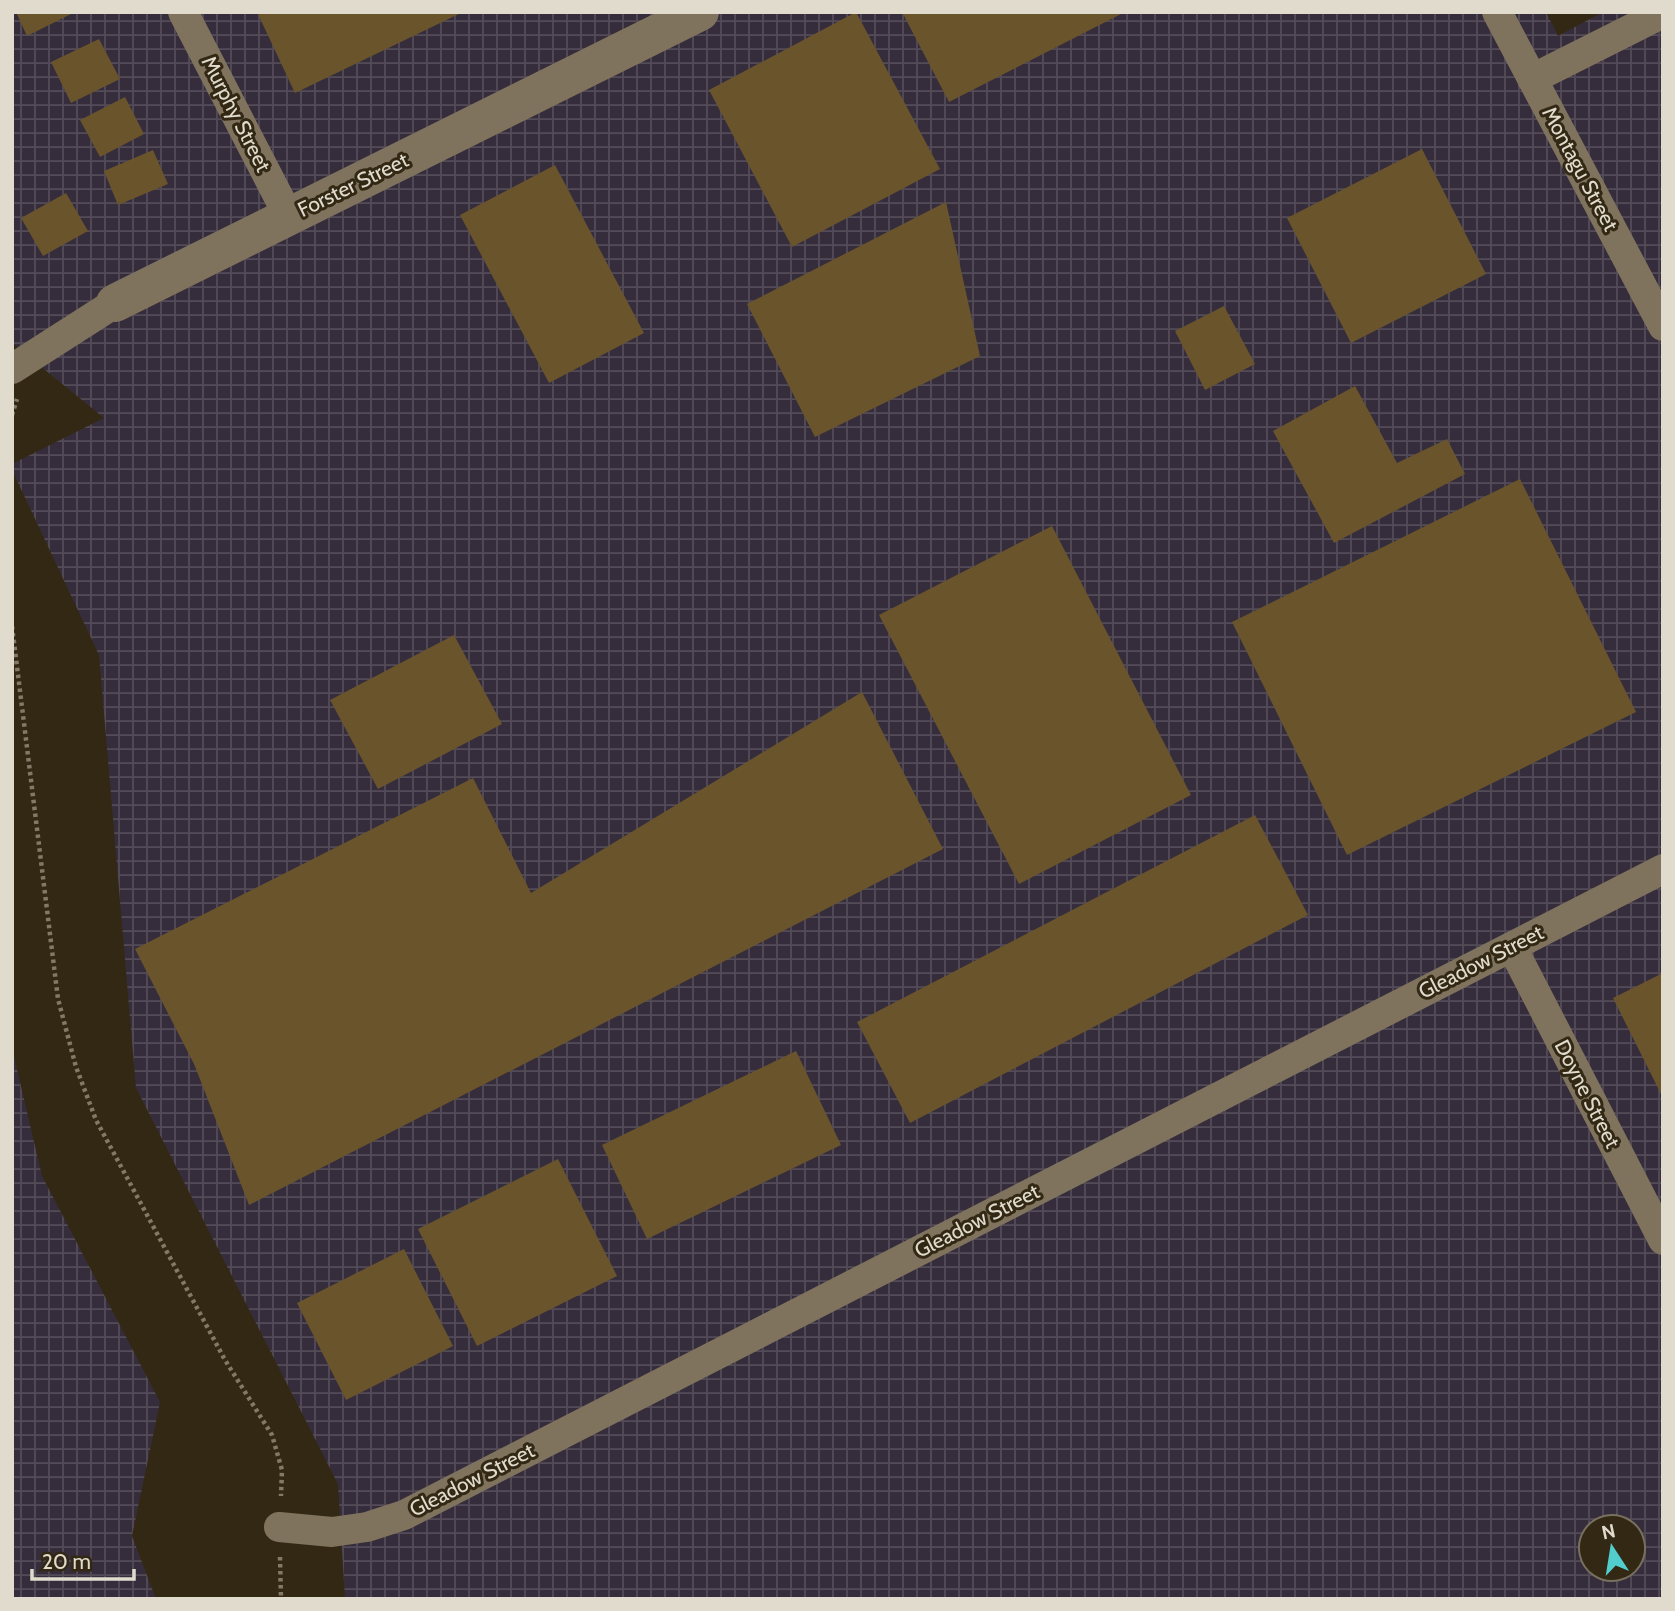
<svg xmlns="http://www.w3.org/2000/svg" width="1675" height="1611" viewBox="0 0 1675 1611" font-family="Cabin,sans-serif">
<style>
.industrial{fill:url(#industrial-grid);fill-rule:evenodd}
.building{fill:#69542c}
.lines{fill:none;stroke-linecap:round;stroke-linejoin:round}
.path{stroke:#827968;stroke-width:4.5;stroke-dasharray:3.5 3.5;stroke-linecap:butt}
.street{stroke:#7f735d;stroke-width:30}
.secondary{stroke:#7f735d;stroke-width:38}
.labels{text-anchor:middle;stroke-width:6;stroke-linejoin:round;paint-order:stroke}
.street-label{font-size:21px;fill:#e1dbce;stroke:#322813}
</style>
<defs>
<pattern id="industrial-grid" width="8" height="8" patternUnits="userSpaceOnUse" patternTransform="scale(1.75)"><rect width="8" height="8" fill="#362d3c"/><path d="M0 4h8M4 0v8" fill="none" stroke="#534b57"/></pattern>
</defs>
<rect width="100%" height="100%" fill="#322813"/>
<g class="industrial">
<path d="M12,12H1546L1558,36L1603,12H1663V1599H345L338,1484L136,1088L99,655L12,470V464L104,418L12,343ZM1591,1527H1633V1569H1591Z"/>
<path d="M12,1048L42,1176L160,1402L132,1536L156,1599H14L12,1597Z"/>
</g>
<g class="building">
<path d="M16,12H75L27,36Z"/>
<path d="M257,12H463L295,93Z"/>
<path d="M856,12L940,169L792,247L709,90Z"/>
<path d="M902,12H1125L949,102Z"/>
<path d="M99,39L120,79L71,103L51,62Z"/>
<path d="M125,97L144,134L100,157L80,120Z"/>
<path d="M1422,149L1486,274L1351,343L1287,218Z"/>
<path d="M153,150L168,184L118,205L104,171Z"/>
<path d="M555,165L644,333L549,383L460,215Z"/>
<path d="M66,193L88,231L43,256L21,218Z"/>
<path d="M946,202L980,356L815,437L747,304Z"/>
<path d="M1224,306L1255,364L1205,390L1175,331Z"/>
<path d="M1355,386L1397,463L1447,439L1465,474L1334,543L1273,431Z"/>
<path d="M1520,479L1636,712L1347,855L1232,622Z"/>
<path d="M1052,526L1191,795L1019,884L879,615Z"/>
<path d="M454,635L502,724L378,789L330,700Z"/>
<path d="M862,692L943,849L249,1205L194,1064L135,949L473,778L531,893Z"/>
<path d="M1255,815L1308,915L910,1123L857,1022Z"/>
<path d="M1663,973V1098L1613,998Z"/>
<path d="M796,1051L841,1145L647,1239L602,1145Z"/>
<path d="M558,1159L617,1276L477,1346L418,1229Z"/>
<path d="M404,1249L453,1346L346,1400L297,1303Z"/>
</g>
<g class="lines">
<g class="path">
<path d="M12,415L17,399"/>
<path d="M12,626L58,999L76,1067L96,1120L225,1360L272,1435L282,1470L281,1496"/>
<path d="M280,1557L281,1599"/>
</g>
<g class="street">
<path d="M183,12L289,217"/>
<path d="M1497,12L1663,326"/>
<path d="M1532,79L1663,13"/>
<path d="M12,369L115,303"/>
<path d="M1512,947L1663,1240"/>
<path d="M279,1527L332,1532L367,1527L404,1515L1663,869"/>
</g>
<path class="secondary" d="M115,303L700,12"/>
</g>
<g class="labels">
<g class="street-label">
<text transform="translate(236 114) rotate(63)" y="7">Murphy Street</text>
<text transform="translate(1580 169) rotate(62)" y="7">Montagu Street</text>
<text transform="translate(353 185) rotate(-26)" y="7">Forster Street</text>
<text transform="translate(1481 962) rotate(-27)" y="7">Gleadow Street</text>
<text transform="translate(1587 1094) rotate(63)" y="7">Doyne Street</text>
<text transform="translate(977 1221) rotate(-27)" y="7">Gleadow Street</text>
<text transform="translate(472 1480) rotate(-27)" y="7">Gleadow Street</text>
</g>
</g>
<rect width="1675" height="1611" fill="none" stroke="#e1dbce" stroke-width="28"/>
<g transform="translate(1612 1548) rotate(348)"><circle r="33" fill="#322813" stroke="#78705e" stroke-width="2"/>
<path d="M0-5L12 26L0 18L-12 26Z" fill="#52cdce"/>
<text y="-10" font-size="19" font-weight="bold" text-anchor="middle" fill="#e1dbce">N</text>
</g>
<path d="M32 1569v10h102v-10" fill="none" stroke="#e1dbce" stroke-width="3.5"/>
<text x="42" y="1569" font-size="21" fill="#e1dbce" stroke="#322813" stroke-width="5" paint-order="stroke">20 m</text>
</svg>
